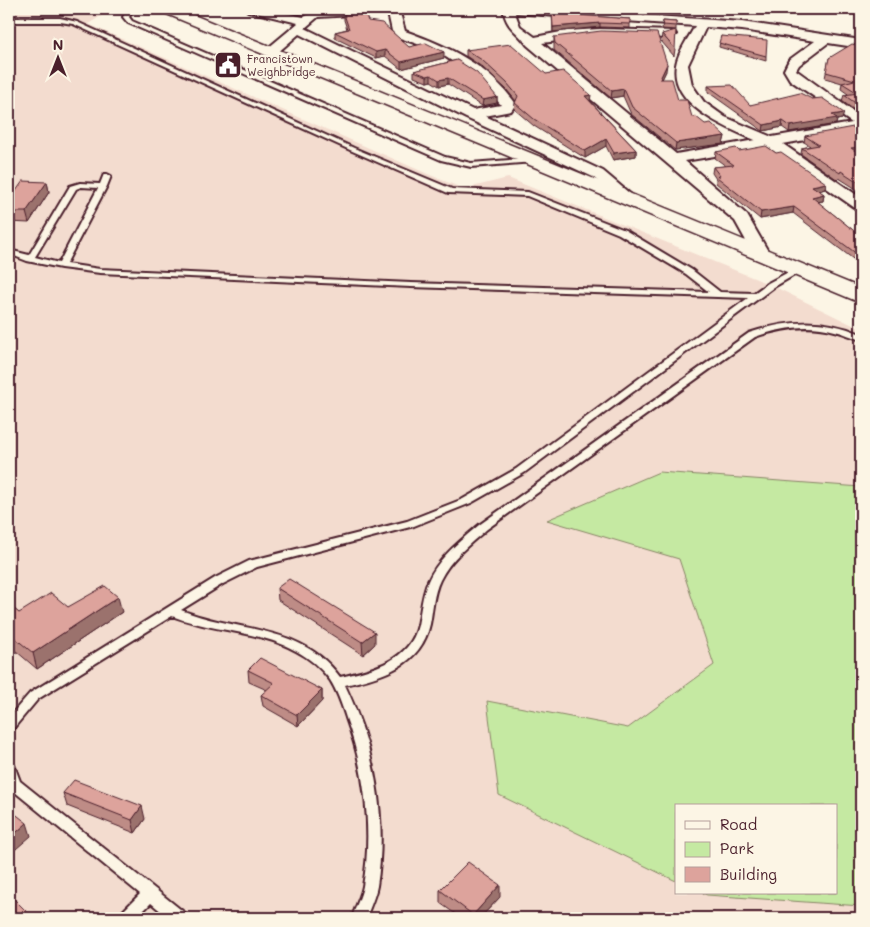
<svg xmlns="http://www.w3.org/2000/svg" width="870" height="927" viewBox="0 0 870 927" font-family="Mali,sans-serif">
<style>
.built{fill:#f3dccf;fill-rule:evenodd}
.green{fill:#c5e9a2;stroke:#888466}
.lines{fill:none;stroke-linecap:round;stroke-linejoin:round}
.lane-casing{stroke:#4a1f2b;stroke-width:4}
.street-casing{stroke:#4a1f2b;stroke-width:4}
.highway-casing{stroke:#4a1f2b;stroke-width:3}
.lane{fill:#fcf5e5;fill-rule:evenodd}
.street{fill:#fcf5e5;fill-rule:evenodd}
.highway{fill:#fcf5e5;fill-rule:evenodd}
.wall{fill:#be8c86;stroke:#4a1f2b}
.shaded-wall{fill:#9b726d;stroke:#4a1f2b}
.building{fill:#dda39c;stroke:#4a1f2b}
.labels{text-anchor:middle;stroke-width:5;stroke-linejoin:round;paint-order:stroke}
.far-poi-label{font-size:11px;fill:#4a1f2b;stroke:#fcf5e5;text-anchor:start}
</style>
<rect width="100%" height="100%" fill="#fcf5e5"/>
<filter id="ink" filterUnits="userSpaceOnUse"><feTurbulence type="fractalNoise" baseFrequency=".02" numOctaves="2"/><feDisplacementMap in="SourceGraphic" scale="10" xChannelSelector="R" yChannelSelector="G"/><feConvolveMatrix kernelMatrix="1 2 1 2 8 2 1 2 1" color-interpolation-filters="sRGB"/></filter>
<g filter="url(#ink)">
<path class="built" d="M9,9H77L103,15L88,24L430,175L464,189L508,178L771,285L861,329V918H9ZM676,806H836V893H676Z"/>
<path class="green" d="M659,472L861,487V906L707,895L702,893H836V806H676V881L499,795L487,701L628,728L714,665L679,559L547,520Z"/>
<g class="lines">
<g class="lane-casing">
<g id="lane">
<path d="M127,9H133L129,17L132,21L445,157L471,163L534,158L537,160L534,162L471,167L441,160L128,23L123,17Z"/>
<path d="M9,18H60L77,22L354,148L452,189L528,192L625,230L692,270L720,292L754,293L768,283L796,268H799L803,270L774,287L524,473L471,503L414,526L257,567L223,584L181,610C235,632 302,624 340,677C372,670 410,661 418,625C421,610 422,595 428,581C439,557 460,541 479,525L749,333C787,320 823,318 861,334V340C852,337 844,333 835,331C808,323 781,328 755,337L487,529C470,544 450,559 440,580C433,594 433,609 430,624C421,666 381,677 345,685C374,746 388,818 377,886C375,897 370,907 366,918H352C355,907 361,897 363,886C373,831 365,770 346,718C342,705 337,691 330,680C321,668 308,657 296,651C258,630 212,632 172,616L38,699L13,729L9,731V717L30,693L215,578L249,561L407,521L463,499L516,469L748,298L411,287L100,273L61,268L27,261L9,254V250L29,255L70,186L80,183L100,184L104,174H107L111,176L107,186L66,264L100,269L411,283L709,292L686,274L619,234L527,196L448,193L350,150L73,24L60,22H9ZM81,187L98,188L59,263L35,257L76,189Z"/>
<path d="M9,764L14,765L20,781L185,913L187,918H169L151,903L136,918H119L121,913L140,894L10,788L9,785Z"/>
</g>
</g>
<g class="street-casing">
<g id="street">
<path d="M246,9H266L304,17L315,11L408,9L406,11L400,13L405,31C450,47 488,65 516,104L511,111L485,116L603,171L635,198L632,201H622L593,177L466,118L299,34L276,54H268L266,51L268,48L298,23L248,11ZM388,13L392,31L397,37L435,50L478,78L501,105L473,110L305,28L318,17Z"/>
<path d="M503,9H555L742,22L861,40V48L828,43L799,65L796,70L861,117V130L783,144L861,198V210L855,208L768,147L685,161L747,215L769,253L767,257H755L735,221L527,45C517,30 507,30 503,9ZM515,13L695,26C689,37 678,52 676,65C669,105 727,128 755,140L676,154L542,43L600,36L670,38L676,34L674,31L600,29L566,31L535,37L520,26ZM706,27L742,30L815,41L789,60L784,70L790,80L852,123L772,137L725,117L704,102L692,85L688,65Z"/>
</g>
</g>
<g class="highway-casing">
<path id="highway" d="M160,9H179L861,288V303L162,12Z"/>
</g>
<use href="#lane" class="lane"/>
<use href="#street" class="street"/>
<use href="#highway" class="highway"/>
</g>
<g class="wall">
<path d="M552,13L630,19V28L600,27L553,32Z"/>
<path d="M344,14L368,21L409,47L444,58L401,69L385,56L376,58L335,38V32L347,29L344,20Z"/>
<path d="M663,21L676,22V30L662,29Z"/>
<path d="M662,34L675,49L674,56L661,41Z"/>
<path d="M721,36L766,56V61L719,47Z"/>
<path d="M554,37L666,71L662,79L678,100L692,117L725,136L723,144L675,150L631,114L623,96L611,98L554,50Z"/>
<path d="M861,46V115L842,101L844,95L848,94L841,89L842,83L825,78L829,58Z"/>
<path d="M466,50L546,74L590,101L636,150V156L613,160L606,146L585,158L534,126L514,109L515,103L516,101L506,89L482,67L466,56Z"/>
<path d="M457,60L497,97V103L482,106L448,84L439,86L431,81L427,82L414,77V71Z"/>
<path d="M708,86L750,105L842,119L837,120L836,124L789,132L782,127L763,131L708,92Z"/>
<path d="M805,136L861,155V192L839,178L838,180L801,154L802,148L810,146L804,142Z"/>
<path d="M739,151L825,189L819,191L824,194L823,201L818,202L858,234L861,233V265L793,213L760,219L716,183V179L712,173L713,167L726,166L715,158L716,152Z"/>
<path d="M47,182L49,192L29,223L9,222V201Z"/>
<path d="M277,588L375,644L363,655L278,600Z"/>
<path d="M9,605L19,613L68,607L122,612L37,669L9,645Z"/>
<path d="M248,670L322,690V701L298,726L263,706L261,695L267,690L249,682Z"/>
<path d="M63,793L145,819L135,833L67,806Z"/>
<path d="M440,890L500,897L480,918H461L440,903Z"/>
</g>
<g class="shaded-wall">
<path d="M600,23V27L553,32V27Z"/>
<path d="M385,50V56L376,58V52Z"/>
<path d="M444,52V58L401,69V62Z"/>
<path d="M667,64L666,71L659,86L660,79Z"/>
<path d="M431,75V81L427,82V76Z"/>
<path d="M448,78V84L439,86V80Z"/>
<path d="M624,89L623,96L611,98L612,91Z"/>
<path d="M591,95L590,101L584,102L585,96Z"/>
<path d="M497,97V103L482,106L483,100Z"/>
<path d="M844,113L842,119L837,120L836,124L789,132L790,126L832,115Z"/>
<path d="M783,121L782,127L763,131L764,125Z"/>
<path d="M725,136L723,144L675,150L676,143Z"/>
<path d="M606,139V146L585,158V151Z"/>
<path d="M861,147V153L849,155L851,148Z"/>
<path d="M636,150V156L613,160L614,153Z"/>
<path d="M47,182L49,192L29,223L26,212Z"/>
<path d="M826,183L825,189L811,193L812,186Z"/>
<path d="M824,194L823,201L810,203L812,197Z"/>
<path d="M794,207L793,213L760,219L761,212Z"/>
<path d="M118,597L122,612L37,669L33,653Z"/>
<path d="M375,632V644L363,655L362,642Z"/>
<path d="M322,690V701L298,726L297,715Z"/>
<path d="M142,806L145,819L135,833L132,820Z"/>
<path d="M27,823L31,836L9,855V839Z"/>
<path d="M500,885V897L480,918H473V915Z"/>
<path d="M28,913L30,918H22Z"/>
</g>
<g class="building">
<path d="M360,13L366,16L368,21L382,23L409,47L426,43L444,52L401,62L385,50L376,52L335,32L349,29L344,14Z"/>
<path d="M552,13L630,19V24L600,23L553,27Z"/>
<path d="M663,21L676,22V26L663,25Z"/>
<path d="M676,30L675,49L662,34Z"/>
<path d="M601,31L657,33L667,64L660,79H672L678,100H687L692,117L695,116L705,124L711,123L725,136L676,143L632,107L624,89L612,91L555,43L554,37Z"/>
<path d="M721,36L767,40L766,56L719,43Z"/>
<path d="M511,44L546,74L563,71L591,95L585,96L636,150L614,153L606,139L585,151L534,119L515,103L518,96L507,83L482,60L466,50Z"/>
<path d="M852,44L861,46V60L857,59L861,62V107L844,95L858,93L842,83L855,80L826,72L829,58Z"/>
<path d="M457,60L477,73L497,97L483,100L448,78L439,80L431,75L427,76L414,71Z"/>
<path d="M732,85L750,105L800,93L812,99L822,98L844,113L832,115L837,118L790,126L783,121L764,125L708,86Z"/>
<path d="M853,127L861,132V147L851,148L861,155V184L841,171L840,173L802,148L819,145L805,136Z"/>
<path d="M766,146L776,153L781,152L826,183L812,186L824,194L812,197L858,234L861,233V257L794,207L761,212L717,177L720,176L713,167L734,165L716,152L736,148L739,151Z"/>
<path d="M23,181L47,182L26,212H9V201Z"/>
<path d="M289,579L375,632L362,642L277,588Z"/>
<path d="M105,586L118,597L33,653L9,633V605L19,613L51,593L68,607Z"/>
<path d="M260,658L322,690L297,715L261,695L274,683L248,670Z"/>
<path d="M74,780L142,806L132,820L63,793Z"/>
<path d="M9,809L27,823L9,839Z"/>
<path d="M468,862L500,885L473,915L440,890Z"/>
<path d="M9,894L28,913L22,918H9Z"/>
</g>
</g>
<defs>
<g id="civic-square" transform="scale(1.4375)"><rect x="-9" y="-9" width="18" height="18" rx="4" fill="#4a1f2b" stroke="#fcf5e5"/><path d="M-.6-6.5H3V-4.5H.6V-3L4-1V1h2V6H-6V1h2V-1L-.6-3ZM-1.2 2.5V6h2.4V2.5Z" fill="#fff"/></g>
</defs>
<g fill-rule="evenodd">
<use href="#civic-square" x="228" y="65"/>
</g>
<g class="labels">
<g class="far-poi-label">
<text x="247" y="63">Francistown<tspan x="247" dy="13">Weighbridge</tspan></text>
</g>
</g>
<rect width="870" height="927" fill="none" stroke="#fcf5e5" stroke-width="30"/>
<rect x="15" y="15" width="840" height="897" fill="none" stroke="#4a1f2b" stroke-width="2" filter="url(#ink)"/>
<rect x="675" y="804" width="162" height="90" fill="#fcf5e5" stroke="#b59f9b"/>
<rect x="685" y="821" width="25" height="8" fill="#fcf5e5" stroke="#b59f9b"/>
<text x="720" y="830" font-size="15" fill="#4a1f2b">Road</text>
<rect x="685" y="842" width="25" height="15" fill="#c5e9a2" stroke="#b59f9b"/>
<text x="720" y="854" font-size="15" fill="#4a1f2b">Park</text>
<rect x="685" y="867" width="25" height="15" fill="#dda39c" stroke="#b59f9b"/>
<text x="720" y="880" font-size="15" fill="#4a1f2b">Building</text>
<g transform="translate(58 58)" stroke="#fcf5e5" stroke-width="4" paint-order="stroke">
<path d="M0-4L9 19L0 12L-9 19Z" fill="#4a1f2b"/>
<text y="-8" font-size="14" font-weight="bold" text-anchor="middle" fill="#4a1f2b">N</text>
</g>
</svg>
